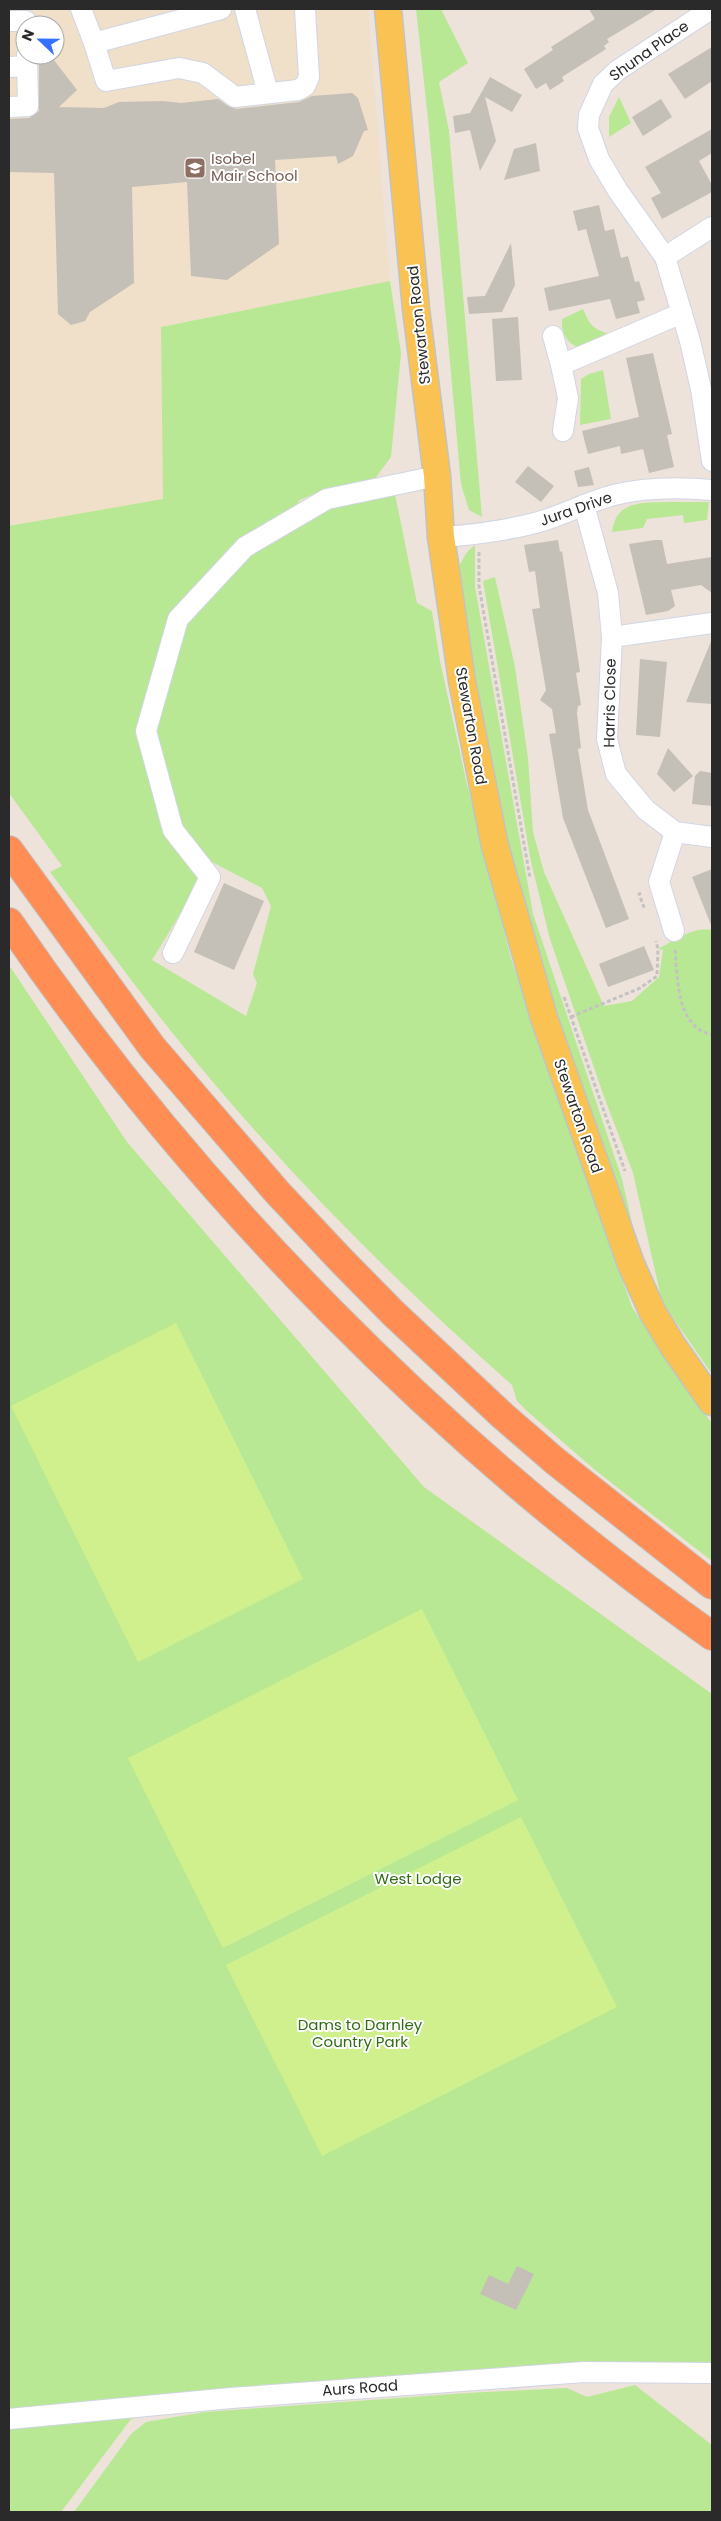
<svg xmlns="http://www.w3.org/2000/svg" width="721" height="2521" viewBox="0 0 721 2521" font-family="Poppins,sans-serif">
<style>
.education{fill:#f0dfc9;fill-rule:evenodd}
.green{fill:#b8e893;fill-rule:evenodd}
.pitch{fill:#d0f08e}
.building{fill:#c4bfb7}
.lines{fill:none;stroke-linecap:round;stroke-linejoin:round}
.minor-casing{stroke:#d0d6e4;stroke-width:22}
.major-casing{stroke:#c3c3c3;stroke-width:29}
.highway-casing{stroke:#c3c3c3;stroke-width:30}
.path{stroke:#c3c3c3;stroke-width:3;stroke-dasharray:4 2.5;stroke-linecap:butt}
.minor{stroke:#fff;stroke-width:20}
.major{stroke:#fac253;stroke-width:26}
.highway{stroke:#ff8d54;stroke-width:28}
.labels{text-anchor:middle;stroke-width:4;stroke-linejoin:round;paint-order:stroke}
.street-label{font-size:15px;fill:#2a2a2a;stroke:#fff}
.education-label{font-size:15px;fill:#785e54;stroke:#fff;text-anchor:start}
.park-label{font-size:15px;fill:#306c15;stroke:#fff}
</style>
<rect width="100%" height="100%" fill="#ede3db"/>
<path class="education" d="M9,9H368L390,281L161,327L164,500L9,526ZM25,25H55V55H25Z"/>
<g class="green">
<path d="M416,9H441L468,63L439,82L449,131L482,517L469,510L461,484L428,119Z"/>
<path d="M619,97L631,123L609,137V117Z"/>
<path d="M390,281L401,353L391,457L374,480L321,491L298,501L306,515L395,494L417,603L432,611L440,661L466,780L511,958L574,1143L632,1307L689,1394L712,1423V1561L595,1470L527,1411L517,1401L512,1385C393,1280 279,1165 179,1041C134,986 93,928 50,872L62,866L9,793V526L163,499L161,327ZM212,862L262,888L271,906L253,974L257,983L246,1016L152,960Z"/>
<path d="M583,309C589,323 592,329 607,333L581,348C567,345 561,332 562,319Z"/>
<path d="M603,370L611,419L580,425L581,379L589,374Z"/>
<path d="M668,502H709L707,520L684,523L683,515L647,519L643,528L612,532C616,500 642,503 668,502Z"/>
<path d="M475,545V587L533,914L622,1179L643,1271L530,940L491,775L459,566L467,552Z"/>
<path d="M495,577L515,667L528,758L533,832L544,872L604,1006L632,1001L659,977L663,950L658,949C674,941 694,926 712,930V1374L662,1302L633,1173L603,1094L550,939L531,862L483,581Z"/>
<path d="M9,965L127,1142L424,1487L712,1694V2373L231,2398L131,2419L61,2512H9Z"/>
<path d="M635,2385L712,2445V2512H74L131,2434L146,2422L205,2412L467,2393L567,2388L587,2397Z"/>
</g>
<g class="pitch">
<path d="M176,1323L303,1579L138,1662L11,1406Z"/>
<path d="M422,1609L518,1800L223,1948L128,1758Z"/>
<path d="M521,1817L617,2007L322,2156L226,1965Z"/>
</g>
<g class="building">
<path d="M589,9H657L607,39L609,42L604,46L606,49L562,77L564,81L550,90L546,83L536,89L524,69L553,50L551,47L595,19Z"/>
<path d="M712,47V81L685,99L668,74Z"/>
<path d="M39,55H50L77,90L59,107L104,108L119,102L163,101L181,103L218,99L228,106L236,109L299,102L312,96L352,93L358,98L368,130L364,131L353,156L338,164L336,156L275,160L279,244L227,280L191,276L187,182L132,187L134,283L90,312L85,321L71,325L58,314L54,173L9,172V119L29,118L39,111Z"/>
<path d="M490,77L522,95L512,112L485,97L496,141L480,171L470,130L455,133L453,116L470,113Z"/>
<path d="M661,99L672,117L643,136L632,117Z"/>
<path d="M712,129V153L699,161L712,185V192L662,219L651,198L661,193L645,167Z"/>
<path d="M536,143L540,171L504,180L514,149Z"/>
<path d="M599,205L605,231L614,229L621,258L628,256L635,282L639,281L645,300L637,302L640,313L616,319L610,299L549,311L544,288L599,276L586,229L578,231L573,211Z"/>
<path d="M511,243L515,285L502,312L469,314L467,297L485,296Z"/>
<path d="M518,317L522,380L496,381L492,319Z"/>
<path d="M653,353L672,434L667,435L674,467L649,473L643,449L621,454L620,446L588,454L582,431L639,417L626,358Z"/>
<path d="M528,466L554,486L541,502L515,482Z"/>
<path d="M589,467L594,485L578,487L574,471Z"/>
<path d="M558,540L560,552L562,551L580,672L576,673L581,705L578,706L577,713L581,748L578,749L588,810L629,919L606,928L563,818L549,734L556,733L552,709L540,700L546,690L532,609L540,608L535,571L529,572L524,545Z"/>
<path d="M655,540H662L667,564L712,557V593L701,585L671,590L675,606L668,611L646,615L629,544Z"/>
<path d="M712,640V704L686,702L712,639Z"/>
<path d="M640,659L667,662L660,737L636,735Z"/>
<path d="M668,748L693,776L674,792L657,774Z"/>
<path d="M700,771L712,773V806L692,804L695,776Z"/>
<path d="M712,869V925H711L692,877Z"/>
<path d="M224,883L264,901L234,970L194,952Z"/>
<path d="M644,946L654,970L608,987L599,964Z"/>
<path d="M517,2266L534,2274L516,2310L480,2294L489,2275L508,2284Z"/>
</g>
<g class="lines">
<g class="minor-casing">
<g id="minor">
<path d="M81,9L94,43L221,9"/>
<path d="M245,9L268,93"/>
<path d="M711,9L618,70L603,84L589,115L588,128L599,159L618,191L665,257L690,341L701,389L712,461"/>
<path d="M9,21H26"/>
<path d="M94,43L106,81L179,68L203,73L235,97L298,90L305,86L309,77L305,9"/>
<path d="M9,67L27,66"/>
<path d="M9,107L28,106L27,55"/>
<path d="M665,257L712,227"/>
<path d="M553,336L561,365"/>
<path d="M563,431L568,398L561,365L682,313"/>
<path d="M584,505L608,593L612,637L607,739L616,774L646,810L675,832L712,837"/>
<path d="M441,537C472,535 504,531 535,523C562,516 587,502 614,495C646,487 679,487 712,490"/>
<path d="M612,637L712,623"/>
<path d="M674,931L659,882L675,832"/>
<path d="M173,953L210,877L173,830L146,731L178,619L245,547L327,499L437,476"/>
<path d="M9,2419L231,2398L584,2372L712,2373"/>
</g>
</g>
<g class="major-casing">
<path id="major" d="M388,9L416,309L437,476L441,537L462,681L495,846L544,1018L631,1264L653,1313L673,1346L712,1402"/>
</g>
<g class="highway-casing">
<g id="highway">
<path d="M9,850L152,1047L277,1192L340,1259L393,1313L503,1416L555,1461L712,1585"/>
<path d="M9,922C196,1196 442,1444 712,1636"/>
</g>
</g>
<g class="path">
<path d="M479,552V586L530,878"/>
<path d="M641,893L639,894L645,910"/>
<path d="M675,950C678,980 676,1026 712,1035"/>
<path d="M564,997L625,1171"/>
<path d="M571,1017L640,988L657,976L658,949L656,941"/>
</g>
<use href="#minor" class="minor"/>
<use href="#major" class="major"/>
<use href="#highway" class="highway"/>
</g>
<defs>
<g id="school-square" transform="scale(1.125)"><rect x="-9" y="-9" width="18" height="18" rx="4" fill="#8d6e63" stroke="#fff"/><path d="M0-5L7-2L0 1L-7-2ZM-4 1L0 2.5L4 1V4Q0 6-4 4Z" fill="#fff"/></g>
</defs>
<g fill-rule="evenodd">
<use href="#school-square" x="195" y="168"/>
</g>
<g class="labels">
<g class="street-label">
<text transform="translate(649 51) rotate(-35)" y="5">Shuna Place</text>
<text transform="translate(419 325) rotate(-96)" y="5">Stewarton Road</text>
<text transform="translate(576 509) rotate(-19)" y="5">Jura Drive</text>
<text transform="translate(610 703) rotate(-89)" y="5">Harris Close</text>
<text transform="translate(471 726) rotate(80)" y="5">Stewarton Road</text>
<text transform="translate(578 1116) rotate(71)" y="5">Stewarton Road</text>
<text transform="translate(360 2388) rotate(-4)" y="5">Aurs Road</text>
</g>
<g class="education-label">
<text x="211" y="164">Isobel<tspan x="211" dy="17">Mair School</tspan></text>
</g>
<g class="park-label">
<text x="418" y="1884">West Lodge</text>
<text x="360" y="2030">Dams to Darnley<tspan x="360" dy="17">Country Park</tspan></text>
</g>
</g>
<rect width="721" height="2521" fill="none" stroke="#2a2a2a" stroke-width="20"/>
<g transform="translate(40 40) rotate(292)"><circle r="24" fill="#ffffff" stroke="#aaaaaa"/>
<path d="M0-4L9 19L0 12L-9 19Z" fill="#3670ff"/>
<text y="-8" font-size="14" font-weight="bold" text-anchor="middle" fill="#2a2a2a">N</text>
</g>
</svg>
